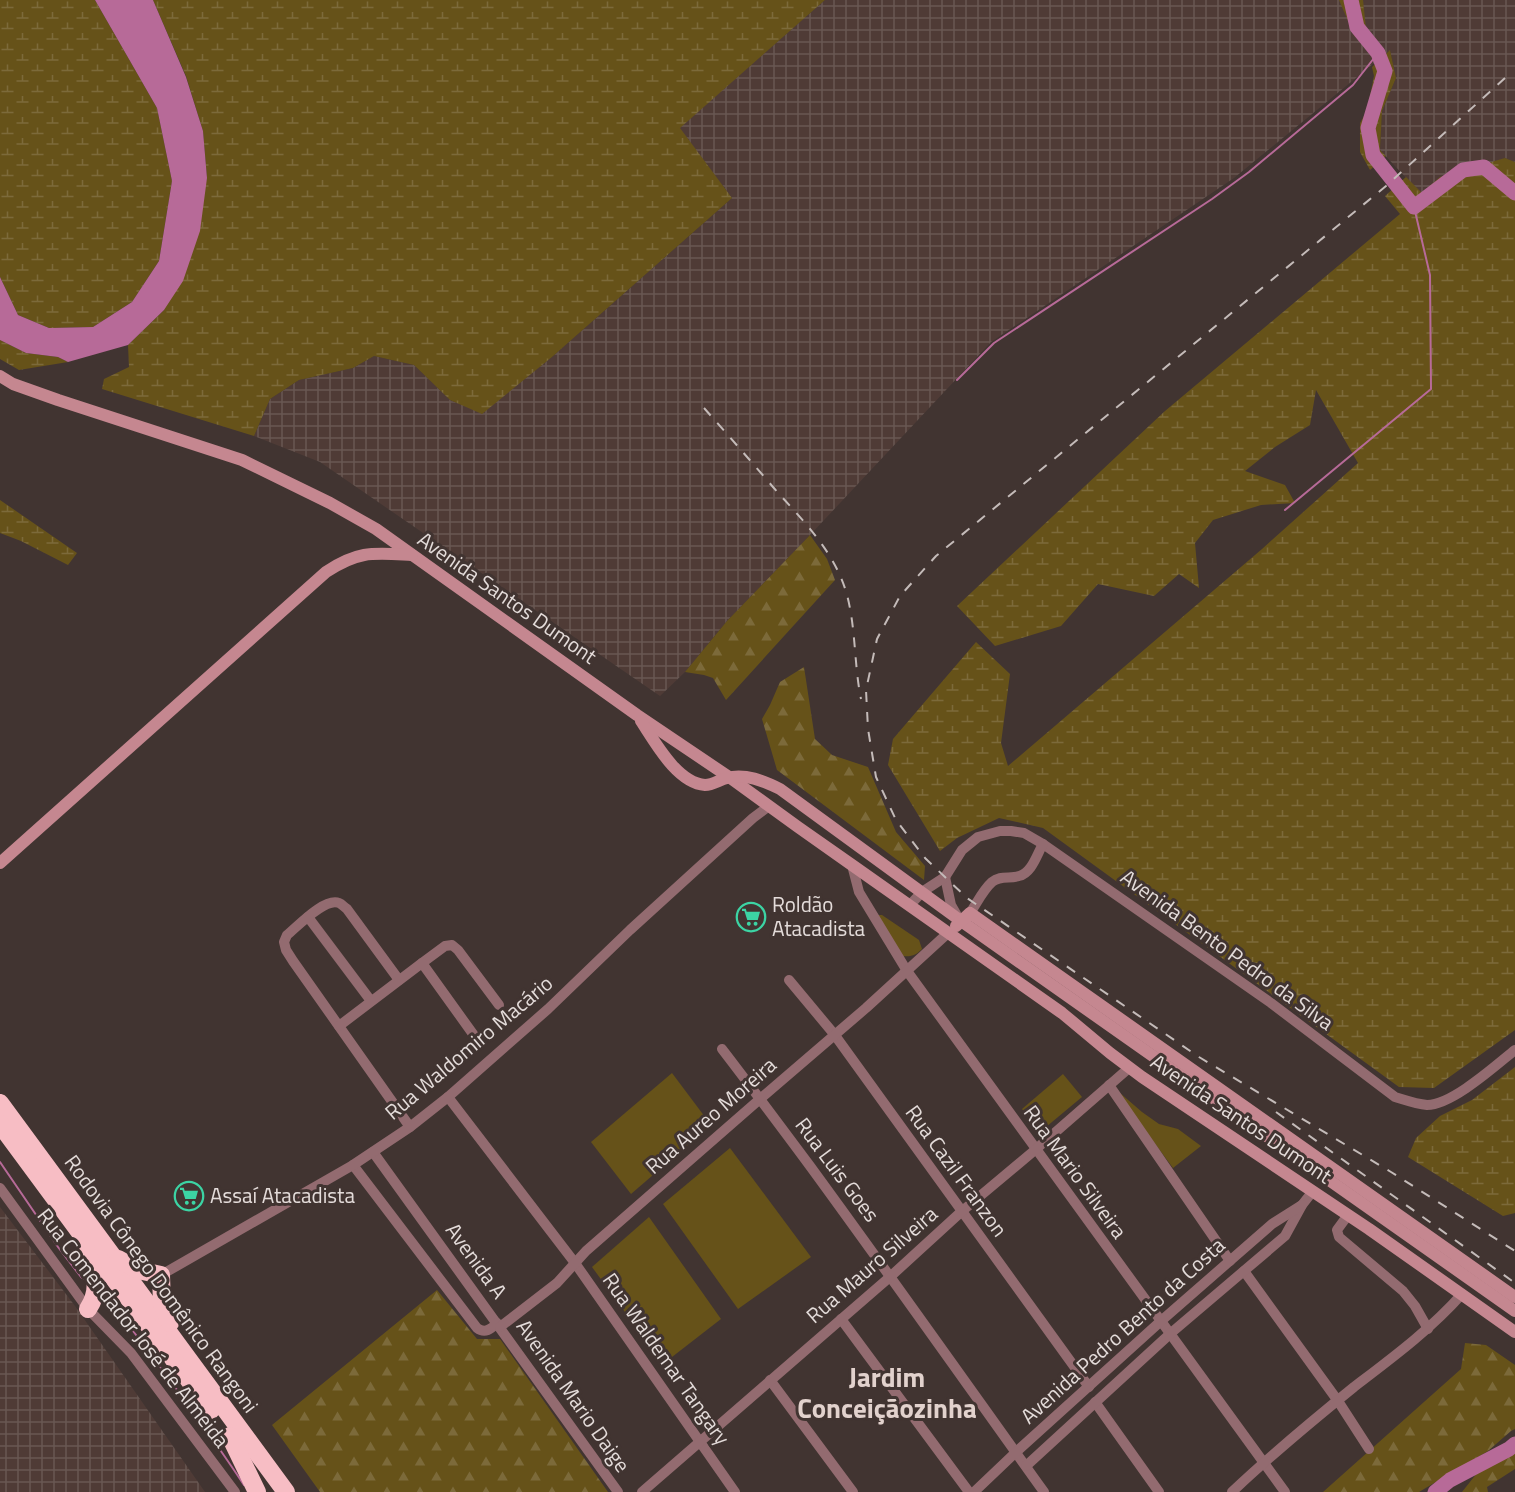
<svg xmlns="http://www.w3.org/2000/svg" width="1515" height="1492" viewBox="0 0 1515 1492" font-family="'Titillium Web',sans-serif">
<style>
.industrial{fill:url(#industrial-grid)}
.forest{fill:url(#forest-firs)}
.wetland{fill:url(#wetland-marsh)}
.park{fill:#665219}
.water{fill:#b76a98}
.lines{fill:none;stroke-linecap:round;stroke-linejoin:round}
.stream{stroke:#b76a98;stroke-width:2}
.river{stroke:#b76a98;stroke-width:15}
.street{stroke:#936b70;stroke-width:10}
.secondary{stroke:#c58790;stroke-width:12}
.highway{stroke:#f7bdc4;stroke-width:18}
.rail{stroke:#c4bbb9;stroke-width:2;stroke-dasharray:10 10;stroke-linecap:butt}
.labels{text-anchor:middle;stroke-width:6;stroke-linejoin:round;paint-order:stroke}
.street-label{font-size:21px;fill:#e4dcda;stroke:#413431}
.poi-label{font-size:21px;fill:#e4dcda;stroke:#413431;text-anchor:start}
.district-label{font-size:27px;font-weight:bold;fill:#e2d2cd;stroke:#413431}
</style>
<defs>
<pattern id="industrial-grid" width="8" height="8" patternUnits="userSpaceOnUse" patternTransform="scale(1.5)"><rect width="8" height="8" fill="#4f3b36"/><path d="M0 4h8M4 0v8" fill="none" stroke="#685752"/></pattern>
<pattern id="forest-firs" width="22" height="20" patternUnits="userSpaceOnUse" patternTransform="scale(1.5)"><rect width="22" height="20" fill="#665219"/><path d="M5 1l3.5 6h-7zM16 11l3.5 6h-7z" fill="#7c6a3a"/></pattern>
<pattern id="wetland-marsh" width="20" height="14" patternUnits="userSpaceOnUse" patternTransform="scale(1.5)"><rect width="20" height="14" fill="#665219"/><path d="M1 5h8M5 5V1M11 12h8M15 12V8" fill="none" stroke="#7c6a3a"/></pattern>
</defs>
<rect width="100%" height="100%" fill="#413431"/>
<g class="industrial">
<path d="M825,0H1515V162L1505,158L1421,194L1380,150L1382,111L1396,78L1390,50L1234,178L991,342L810,535L727,621L685,672L660,696L320,462L254,436L270,399L299,380L353,368L374,356L414,365L450,400L482,413L552,357L732,198L679,128Z"/>
<path d="M0,1207L75,1306L205,1492H0Z"/>
</g>
<g class="forest">
<path d="M810,535L827,559L835,580L726,700L713,678L704,675L685,672L727,621Z"/>
<path d="M804,667L815,739L832,755L868,767L896,832L925,866L924,880L777,770L762,719L770,705L780,682Z"/>
<path d="M437,1290L477,1339H500L608,1492H320L272,1425Z"/>
<path d="M1465,1343L1486,1345L1515,1365V1429L1511,1431L1488,1451L1419,1492H1323L1461,1369Z"/>
<path d="M1515,1445V1469L1487,1487L1488,1492H1462L1485,1463Z"/>
</g>
<g class="wetland">
<path d="M0,0H95L157,108L172,181L159,261L132,302L93,327L49,328L18,315L0,277Z"/>
<path d="M153,0H825L680,128L732,198L552,357L482,414L450,400L414,365L374,356L353,368L299,380L270,399L254,436L102,389L104,379L129,367L128,345L164,310L207,178L203,131L186,76Z"/>
<path d="M1339,0H1363L1366,29L1355,37Z"/>
<path d="M1390,50L1396,78L1382,111L1380,150L1386,156L1370,170L1360,152V123L1367,111L1374,76L1372,67Z"/>
<path d="M1505,158L1515,162V1030L1434,1088L1399,1087L1043,828L999,818L957,838L940,851L888,765L893,739L976,642L1010,674L1001,743L1008,766L1262,549L1358,463L1316,390L1310,425L1275,447L1245,471L1285,485L1295,503L1261,505L1213,520L1195,543L1199,588L1179,574L1154,596L1098,584L1061,626L995,646L957,606L1165,411L1400,214L1385,196L1406,177L1422,193L1440,177Z"/>
<path d="M0,340L26,353L58,357L68,362L19,370L0,359Z"/>
<path d="M0,500L77,553L68,565L21,541L0,533Z"/>
<path d="M1515,1067V1213L1503,1216L1408,1157L1416,1138L1440,1116L1472,1100Z"/>
</g>
<g class="park">
<path d="M877,915H882L919,940L922,949C916,955 912,957 902,956Z"/>
<path d="M672,1073L711,1125L631,1194L591,1142Z"/>
<path d="M1063,1074L1082,1097L1040,1132L1022,1109Z"/>
<path d="M1120,1093L1142,1112L1159,1124L1178,1129L1201,1146L1173,1168L1119,1095Z"/>
<path d="M730,1148L811,1257L738,1309L663,1204Z"/>
<path d="M649,1217L721,1319L663,1364L592,1267Z"/>
</g>
<path class="water" d="M95,0H153L186,77L203,131L207,178L200,231L183,281L164,310L128,345L68,362L58,357L26,353L0,340V277L18,315L49,328L93,327L132,302L159,261L172,181L157,108Z"/>
<g class="lines">
<g class="stream">
<path d="M957,380L994,343L1212,199L1249,172L1353,85L1378,53"/>
<path d="M1285,510L1431,389L1430,275L1414,207"/>
<path d="M0,1162L58,1247L81,1277L87,1280"/>
<path d="M103,1287L107,1297C154,1358 201,1420 244,1485"/>
</g>
<g class="river">
<path d="M1351,0L1357,27L1378,53L1385,71L1368,128L1373,155L1414,207L1463,170L1484,167L1515,193"/>
<path d="M1435,1492L1450,1480L1509,1449L1515,1444"/>
</g>
<g class="street">
<path d="M852,865L859,892L907,971L1285,1492"/>
<path d="M945,877L951,905L959,919"/>
<path d="M910,905L922,892L945,877L962,850L978,837L1000,831H1011L1024,833L1043,844L1271,1003L1395,1097C1405,1100 1416,1104 1427,1105C1452,1105 1495,1066 1515,1050"/>
<path d="M970,913C977,903 983,890 992,882C1000,875 1010,879 1019,876C1032,873 1037,854 1043,844"/>
<path d="M308,917L371,1001"/>
<path d="M422,963L445,946L452,945L458,950L499,1005"/>
<path d="M399,980L347,909C344,907 342,904 339,903C325,897 298,926 287,935L284,942L286,950L293,961L410,1127"/>
<path d="M789,980L834,1034L1089,1387"/>
<path d="M339,1026L422,963L473,1034"/>
<path d="M722,1049C752,1088 781,1127 810,1166C889,1274 966,1383 1044,1492"/>
<path d="M1109,1085L1230,1261"/>
<path d="M448,1097L575,1263L735,1492"/>
<path d="M373,1152L618,1492"/>
<path d="M353,1165L477,1328C485,1334 491,1329 497,1323"/>
<path d="M0,1188L88,1309L131,1353L235,1492"/>
<path d="M1348,1215L1337,1230L1339,1237L1403,1291L1415,1306L1428,1329"/>
<path d="M1244,1271L1338,1401L1369,1449"/>
<path d="M161,1275L353,1165L410,1127L448,1097L548,1009L630,930L753,818L769,806"/>
<path d="M841,1319L969,1492"/>
<path d="M500,1327L557,1283L586,1251L760,1099L866,1008L948,933"/>
<path d="M770,1380L853,1492"/>
<path d="M1095,1402L1159,1492"/>
<path d="M1026,1466L1171,1333L1285,1236L1302,1205L1313,1191"/>
<path d="M642,1492L891,1276L961,1212L1035,1150L1129,1068"/>
<path d="M974,1492L1015,1453L1161,1321L1272,1224L1302,1205"/>
<path d="M1232,1492C1271,1455 1312,1421 1354,1387C1392,1358 1430,1330 1462,1294"/>
</g>
<g class="secondary">
<path d="M0,376L13,384L58,400L242,460L330,503L376,529L637,715L729,777L798,827L852,865L1062,1013L1110,1053L1142,1077L1369,1229L1515,1332"/>
<path d="M641,721C655,742 677,783 705,785C713,785 719,780 727,778C745,773 764,781 780,789L961,921L1515,1311"/>
<path d="M0,863L326,572C359,550 374,553 412,555"/>
<path d="M956,926L970,913L1515,1297"/>
</g>
<g class="highway">
<path d="M0,1103L286,1492"/>
<path d="M0,1124L211,1410"/>
<path d="M86,1249C94,1271 102,1288 88,1309"/>
<path d="M118,1259L138,1270L161,1275L162,1304L170,1323"/>
<path d="M230,1436L257,1492"/>
</g>
<g class="rail">
<path d="M1505,78L1386,186L936,556L900,596L877,639L866,690L868,729L876,777L896,820L925,858L967,898L1199,1057L1391,1172L1515,1251"/>
<path d="M704,408C727,434 750,460 773,487C802,520 835,551 847,595C856,629 854,665 861,699"/>
<path d="M1276,1112L1515,1283"/>
</g>
</g>
<defs>
<g id="supermarket-ring" transform="scale(1.5)"><circle r="9.5" fill="#413431" stroke="#3cd4a4" stroke-width="1.5"/><path d="M-6-5.5h2.5l.6 2H6L4.5 2H-2.5L-4.4-4H-6ZM-1.5 3.2a1.3 1.3 0 1 0 .1 0ZM3 3.2a1.3 1.3 0 1 0 .1 0Z" fill="#3cd4a4"/></g>
</defs>
<g fill-rule="evenodd">
<use href="#supermarket-ring" x="751" y="917"/>
<use href="#supermarket-ring" x="189" y="1196"/>
</g>
<g class="labels">
<g class="street-label">
<text transform="translate(507 598) rotate(35)" y="7">Avenida Santos Dumont</text>
<text transform="translate(1227 950) rotate(36)" y="7">Avenida Bento Pedro da Silva</text>
<text transform="translate(469 1048) rotate(-40)" y="7">Rua Waldomiro Macário</text>
<text transform="translate(711 1116) rotate(-41)" y="7">Rua Aureo Moreira</text>
<text transform="translate(1241 1119) rotate(34)" y="7">Avenida Santos Dumont</text>
<text transform="translate(837 1170) rotate(53)" y="7">Rua Luis Goes</text>
<text transform="translate(956 1171) rotate(54)" y="7">Rua Cazil Franzon</text>
<text transform="translate(1075 1172) rotate(54)" y="7">Rua Mario Silveira</text>
<text transform="translate(476 1261) rotate(54)" y="7">Avenida A</text>
<text transform="translate(872 1265) rotate(-41)" y="7">Rua Mauro Silveira</text>
<text transform="translate(161 1284) rotate(54)" y="7">Rodovia Cônego Domênico Rangoni</text>
<text transform="translate(133 1328) rotate(52)" y="7">Rua Comendador José de Almeida</text>
<text transform="translate(1123 1331) rotate(-42)" y="7">Avenida Pedro Bento da Costa</text>
<text transform="translate(666 1359) rotate(55)" y="7">Rua Waldemar Tangary</text>
<text transform="translate(573 1396) rotate(55)" y="7">Avenida Mario Daige</text>
</g>
<g class="poi-label">
<text x="772" y="912">Roldão<tspan x="772" dy="24">Atacadista</tspan></text>
<text x="210" y="1203">Assaí Atacadista</text>
</g>
<g class="district-label">
<text x="887" y="1387">Jardim<tspan x="887" dy="31">Conceiçãozinha</tspan></text>
</g>
</g>
</svg>
